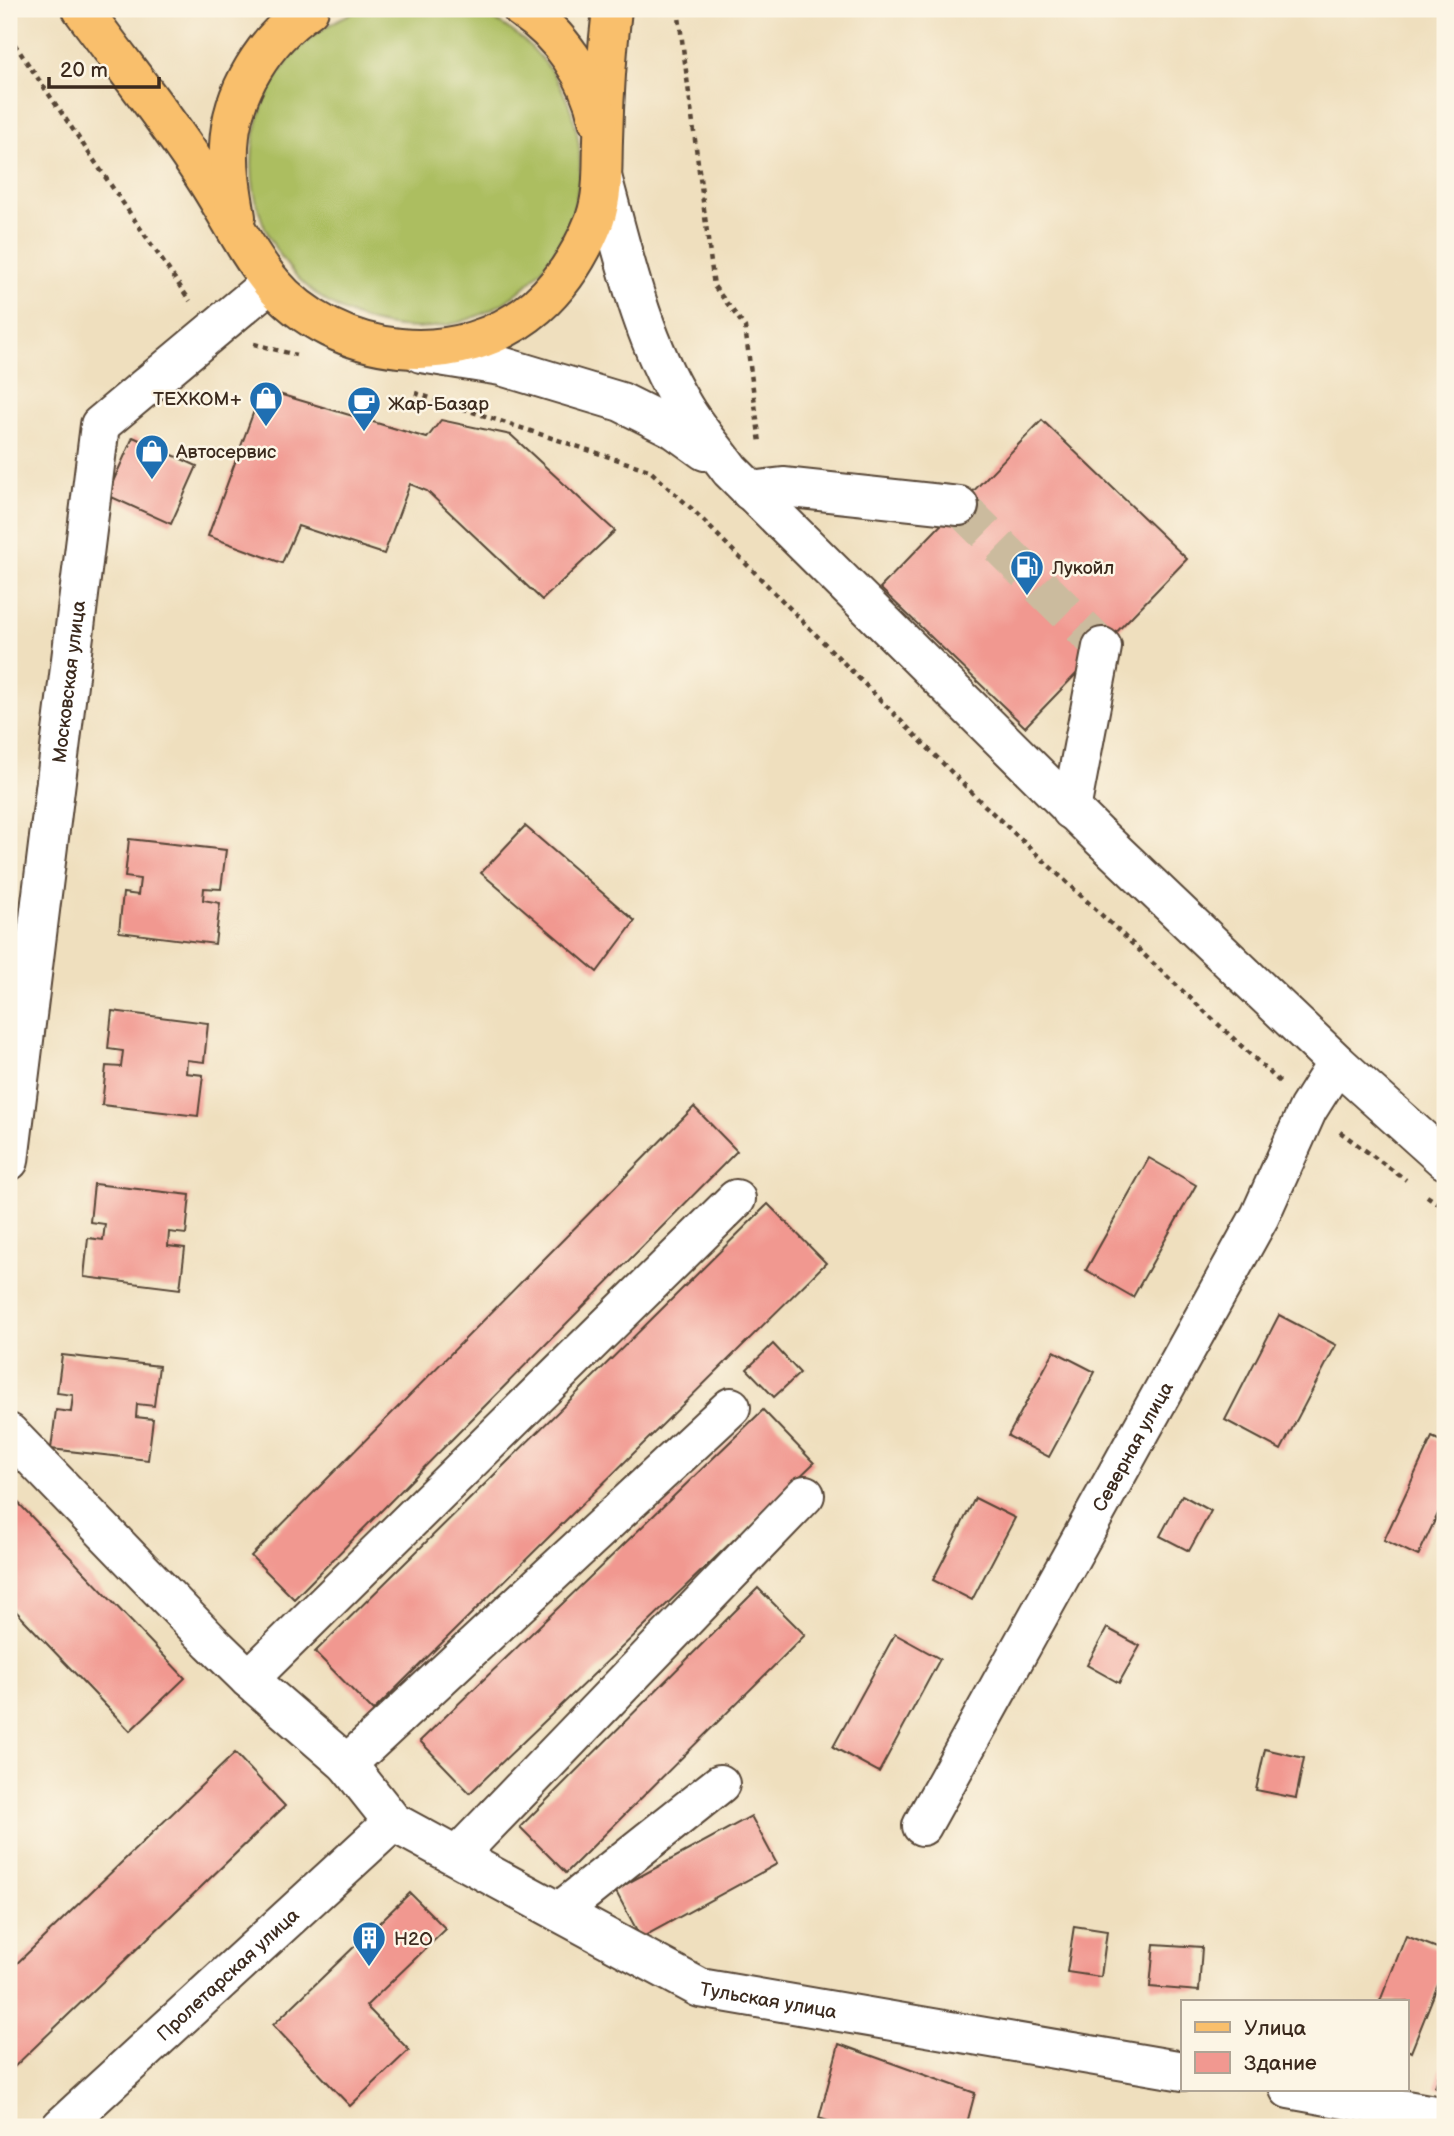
<svg xmlns="http://www.w3.org/2000/svg" width="1454" height="2136" viewBox="0 0 1454 2136" font-family="'Balsamiq Sans',sans-serif">
<style>
.green{fill:#acbe61;stroke:#747440;stroke-width:2}
.building{fill:#f19890}
.lines{fill:none;stroke-linecap:round;stroke-linejoin:round}
.minor-tunnel{stroke:#cbbb9e;stroke-width:38;stroke-dasharray:38 19;stroke-linecap:butt}
.minor-casing{stroke:#564536;stroke-width:42}
.major-casing{stroke:#564536;stroke-width:42}
.path{stroke:#564536;stroke-width:4.5;stroke-dasharray:5 5;stroke-linecap:butt}
.minor{stroke:#fff;stroke-width:38}
.major{stroke:#f9bf6c;stroke-width:38}
.labels{text-anchor:middle;stroke-width:5;stroke-linejoin:round;paint-order:stroke}
.poi-label{font-size:19px;fill:#3b2a1e;stroke:#fcf5e5;text-anchor:start}
.street-label{font-size:19px;fill:#3b2a1e;stroke:#fcf5e5}
</style>
<rect width="100%" height="100%" fill="#fcf5e5"/>
<filter id="ink" filterUnits="userSpaceOnUse"><feTurbulence type="fractalNoise" baseFrequency=".0143" numOctaves="2"/><feDisplacementMap in="SourceGraphic" scale="14" xChannelSelector="R" yChannelSelector="G"/><feConvolveMatrix kernelMatrix="1 2 1 2 8 2 1 2 1" color-interpolation-filters="sRGB"/></filter>
<filter id="wash" filterUnits="userSpaceOnUse"><feTurbulence type="fractalNoise" baseFrequency=".00686" numOctaves="4" result="noise"/><feDisplacementMap in="SourceGraphic" scale="28" xChannelSelector="R" yChannelSelector="G"/><feGaussianBlur stdDeviation="1.57" result="paint"/><feColorMatrix in="noise" values="0 0 0 0 0 0 0 0 0 0 0 0 0 0 0 0 0 1.4 0 .05"/><feComposite in="paint" operator="in"/></filter>
<g filter="url(#wash)">
<rect width="100%" height="100%" fill="#efdfbe"/>
<circle class="green" cx="416" cy="164" r="164"/>
<g id="blocks">
<g class="building">
<path d="M262,389L427,438L441,420L511,435L615,531L542,600L427,491L410,484L384,554L298,526L282,563L208,536Z"/>
<path d="M1042,420L1187,559L1025,727L880,588Z"/>
<path d="M133,437L197,466L171,524L107,495Z"/>
<path d="M525,826L635,921L597,972L481,873Z"/>
<path d="M129,839L226,850L221,889L204,888L203,900L220,903L215,944L119,932L123,893L138,895L140,879L125,877Z"/>
<path d="M112,1011L208,1023L204,1062L187,1060L186,1073L203,1075L198,1116L102,1105L106,1066L121,1067L123,1051L108,1049Z"/>
<path d="M694,1107L737,1151L294,1599L251,1556Z"/>
<path d="M1149,1158L1196,1185L1133,1297L1086,1270Z"/>
<path d="M94,1184L190,1195L186,1234L169,1232L168,1246L185,1248L180,1289L84,1277L88,1238L103,1240L105,1224L90,1222Z"/>
<path d="M768,1204L826,1263L373,1711L315,1652Z"/>
<path d="M1279,1315L1336,1345L1281,1450L1225,1420Z"/>
<path d="M773,1344L800,1373L774,1397L747,1369Z"/>
<path d="M1054,1351L1095,1372L1049,1457L1008,1436Z"/>
<path d="M62,1355L159,1366L154,1406L137,1404L136,1417L153,1419L148,1460L51,1449L56,1410L71,1412L73,1395L57,1393Z"/>
<path d="M763,1410L814,1463L470,1793L420,1741Z"/>
<path d="M1432,1437L1445,1443V1499L1418,1556L1384,1540Z"/>
<path d="M9,1493L185,1678L130,1731L9,1604Z"/>
<path d="M1182,1495L1211,1511L1189,1551L1160,1536Z"/>
<path d="M975,1498L1015,1518L972,1600L933,1580Z"/>
<path d="M758,1588L805,1635L566,1873L520,1827Z"/>
<path d="M1107,1628L1140,1646L1119,1683L1087,1665Z"/>
<path d="M895,1634L940,1659L879,1772L833,1747Z"/>
<path d="M1265,1749L1304,1758L1296,1798L1256,1790Z"/>
<path d="M235,1753L285,1806L9,2072V1971Z"/>
<path d="M751,1816L777,1864L641,1938L615,1890Z"/>
<path d="M410,1893L446,1929L366,2006L409,2050L350,2106L273,2025Z"/>
<path d="M1074,1926L1107,1931L1101,1977L1067,1972Z"/>
<path d="M1406,1936L1445,1951V1967L1411,2052L1407,2050V2001H1380Z"/>
<path d="M1154,1944L1202,1947L1199,1991L1150,1987Z"/>
<path d="M839,2044L975,2093L966,2127H844L819,2118Z"/>
<path d="M1445,2057V2091L1435,2087Z"/>
</g>
</g>
</g>
<g filter="url(#ink)">
<use href="#blocks" fill-opacity="0" stroke="#564536" stroke-width="2"/>
<g class="lines">
<path class="minor-tunnel" d="M959,506L1102,647"/>
<g class="minor-casing">
<g id="minor">
<path d="M603,180C624,256 641,336 682,404C695,427 714,448 730,470L1101,838L1337,1063L1445,1160"/>
<path d="M421,353L501,366L621,402L673,428L705,451"/>
<path d="M750,491L783,487L959,506"/>
<path d="M1071,810L1102,647"/>
<path id="s1" d="M9,1161L100,425L271,282"/>
<path id="s2" d="M9,1433L211,1642L249,1679L347,1764L393,1822L559,1912L700,1988L1183,2071"/>
<path d="M249,1679L736,1199"/>
<path d="M347,1764L731,1407"/>
<path id="s3" d="M922,1826L1260,1216L1308,1109L1337,1063"/>
<path d="M457,1856L805,1495"/>
<path d="M559,1912L720,1784"/>
<path d="M1289,2089L1445,2117"/>
<path id="s4" d="M61,2127L393,1822"/>
</g>
</g>
<g class="major-casing">
<g id="major">
<path d="M82,9C122,64 166,118 203,175C226,210 245,250 271,282C336,359 460,373 537,306C564,282 582,252 595,219C604,193 602,167 603,140C604,97 607,52 612,9"/>
<path d="M522,9C560,34 589,76 598,120"/>
<path d="M236,217C232,193 228,171 229,146C231,92 265,39 309,9"/>
</g>
</g>
<g class="path">
<path d="M678,9L714,286L745,327L760,443"/>
<path d="M9,36L190,301"/>
<path d="M254,344L296,355"/>
<path d="M415,393L649,470L692,509L981,802L1282,1084"/>
<path d="M1340,1132L1406,1180"/>
<path d="M1427,1196L1445,1208"/>
</g>
<use href="#minor" class="minor"/>
<use href="#major" class="major"/>
</g>
</g>
<defs>
<g id="shop-pin" transform="scale(1.75)"><path d="M0 17L-7.5 6A9.5 9.5 0 1 1 7.5 6Z" fill="#1f6fb2" stroke="#fcf5e5"/><path d="M-5-2.5h2.3a2.7 3.5 0 0 1 5.4 0H5L5.5 6h-11ZM-1.5-2.5h3a1.5 2.3 0 0 0-3 0Z" fill="#fff"/></g>
<g id="cafe-pin" transform="scale(1.75)"><path d="M0 17L-7.5 6A9.5 9.5 0 1 1 7.5 6Z" fill="#1f6fb2" stroke="#fcf5e5"/><path d="M-5.5-4.5H6V0H3Q3 3.5 0 3.5H-2.5Q-5.5 3.5-5.5 0ZM3-3.2v2h1.7v-2ZM-6 4.5H4V6H-6Z" fill="#fff"/></g>
<g id="fuel-pin" transform="scale(1.75)"><path d="M0 17L-7.5 6A9.5 9.5 0 1 1 7.5 6Z" fill="#1f6fb2" stroke="#fcf5e5"/><path d="M-5.5-6h7V0h2V4h1.3V-2.5L3-4.5l.8-.8L6-3V5H2.5V1h-1V6h-7ZM-4.2-4.7v3.2H.2V-4.7Z" fill="#fff"/></g>
<g id="building-pin" transform="scale(1.75)"><path d="M0 17L-7.5 6A9.5 9.5 0 1 1 7.5 6Z" fill="#1f6fb2" stroke="#fcf5e5"/><path d="M-4-6H4V6H1V3H-1V6H-4ZM-2.5-4.3h1.7v1.8h-1.7ZM.8-4.3h1.7v1.8H.8ZM-2.5-1h1.7V.8h-1.7ZM.8-1h1.7V.8H.8Z" fill="#fff"/></g>
</defs>
<g fill-rule="evenodd">
<use href="#shop-pin" x="266" y="398"/>
<use href="#cafe-pin" x="364" y="403"/>
<use href="#shop-pin" x="152" y="451"/>
<use href="#fuel-pin" x="1027" y="567"/>
<use href="#building-pin" x="369" y="1938"/>
</g>
<g class="labels">
<g class="poi-label">
<text x="242" y="405" text-anchor="end">ТЕХКОМ+</text>
<text x="388" y="410">Жар-Базар</text>
<text x="176" y="458">Автосервис</text>
<text x="1052" y="574">Лукойл</text>
<text x="394" y="1945">Н2О</text>
</g>
<g class="street-label">
<text dy="7" stroke="none"><textPath href="#s1" startOffset="483">Московская улица</textPath></text>
<text dy="7" stroke="none"><textPath href="#s3" startOffset="434">Северная улица</textPath></text>
<text dy="7" stroke="none"><textPath href="#s4" startOffset="226">Пролетарская улица</textPath></text>
<text dy="7" stroke="none"><textPath href="#s2" startOffset="966">Тульская улица</textPath></text>
</g>
</g>
<rect width="1454" height="2136" fill="none" stroke="#fcf5e5" stroke-width="35"/>
<rect x="1181" y="2000" width="228" height="91" fill="#fcf5e5" stroke="#afa495" stroke-width="2"/>
<rect x="1195" y="2022" width="35" height="10" fill="#f9bf6c" stroke="#afa495" stroke-width="2"/>
<text x="1244" y="2035" font-size="21" fill="#3b2a1e">Улица</text>
<rect x="1195" y="2052" width="35" height="21" fill="#f19890" stroke="#afa495" stroke-width="2"/>
<text x="1244" y="2070" font-size="21" fill="#3b2a1e">Здание</text>
<path d="M49 77v10h110v-10" fill="none" stroke="#3b2a1e" stroke-width="3.5"/>
<text x="60" y="77" font-size="21" fill="#3b2a1e" stroke="#fcf5e5" stroke-width="5" paint-order="stroke">20 m</text>
</svg>
